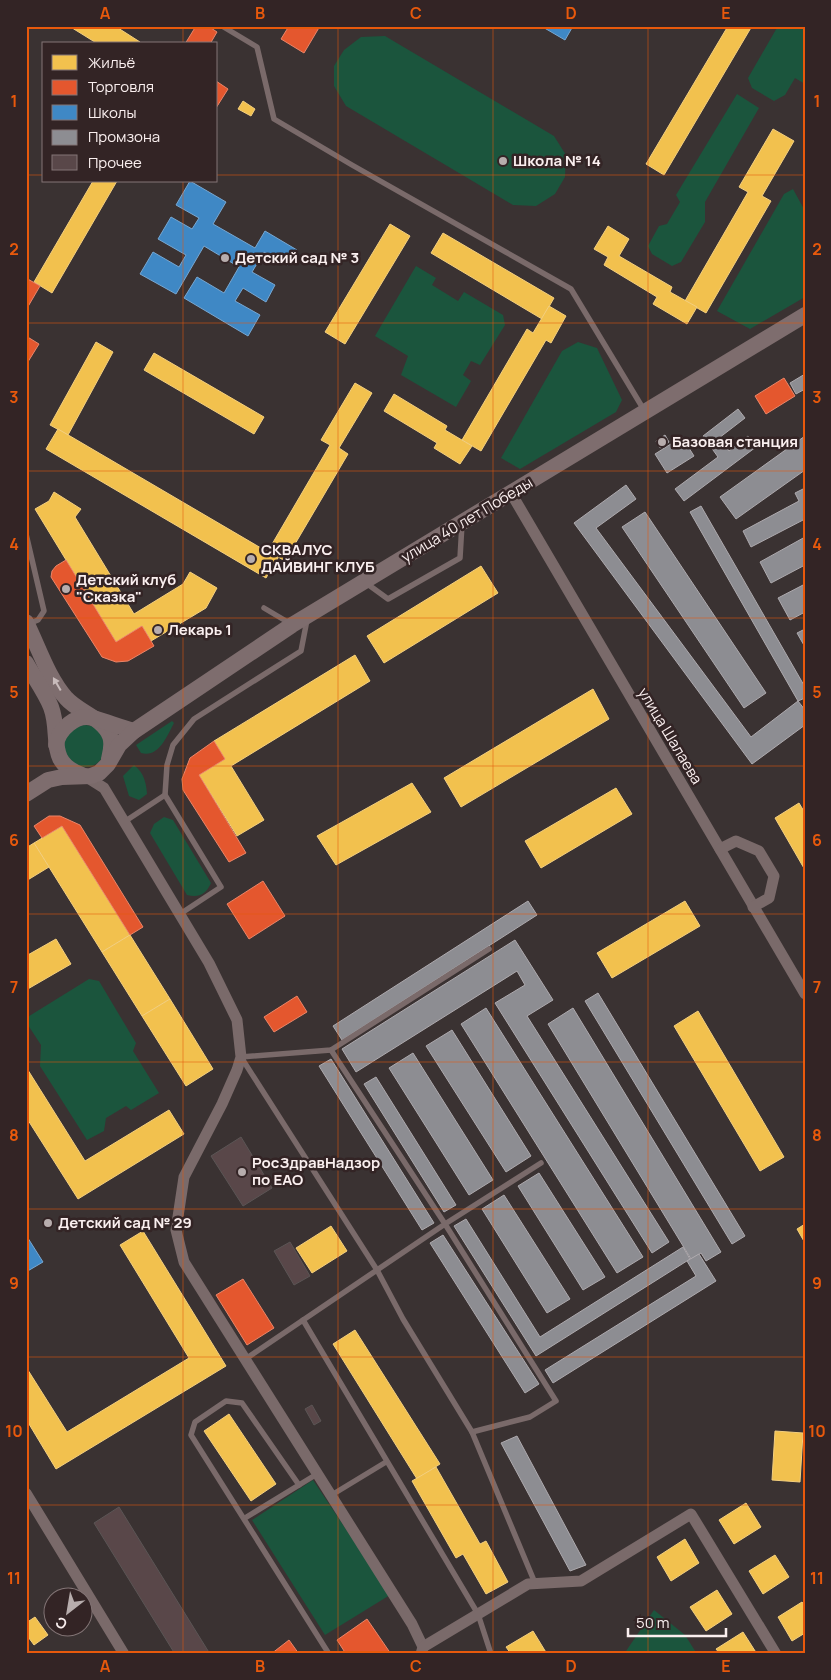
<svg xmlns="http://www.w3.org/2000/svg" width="831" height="1680" viewBox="0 0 831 1680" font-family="Manrope,sans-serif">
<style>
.green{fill:#1b553d}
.homes{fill:#f2c14e;stroke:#f4cf7e}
.shops{fill:#e4572e;stroke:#eb8568}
.schools{fill:#3f88c5;stroke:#77a7d2}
.industry{fill:#8d8d92;stroke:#aeaaae}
.building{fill:#594749;stroke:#5b5555}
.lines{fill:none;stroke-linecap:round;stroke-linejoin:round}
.lane{stroke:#7a6a6a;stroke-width:5.5}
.street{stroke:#7a6a6a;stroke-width:11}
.secondary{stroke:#7e6d6e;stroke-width:16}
.oneway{fill:#c8bbbb}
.grid{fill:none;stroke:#e8590c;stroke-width:1;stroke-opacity:0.55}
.poi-dot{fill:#b7adad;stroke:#332425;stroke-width:2}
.labels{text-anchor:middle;stroke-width:5;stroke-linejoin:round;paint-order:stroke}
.poi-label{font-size:15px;font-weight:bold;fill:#faefef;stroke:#332425;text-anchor:start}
.street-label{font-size:15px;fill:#faefef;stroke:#332425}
.neatline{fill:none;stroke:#e8590c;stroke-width:2}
.grid-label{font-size:16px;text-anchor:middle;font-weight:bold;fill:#e8590c}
</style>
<rect width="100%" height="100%" fill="#3a3232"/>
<g class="green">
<path d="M778,26H800L805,29V84L795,78L785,95L774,101L752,88L748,78Z"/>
<path d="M385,36L554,136L566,155L565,177L555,194L536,206L513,205L346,106L334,86V66L344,50L361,37Z"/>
<path d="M737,94L759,108L705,202V222L681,262L672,266L652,254L648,246L659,226L667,224L680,202L676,195Z"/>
<path d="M793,189L805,211V297L750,329L717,311L784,194Z"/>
<path d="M416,266L436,278L432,285L458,301L464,292L503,315L505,325L480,365L471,361L463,375L471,381L456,407L401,375L408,356L375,336Z"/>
<path d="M578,342L597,348L622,400L616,412L520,469L501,458L562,351Z"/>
<path d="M172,721L174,723C167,736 159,758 141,753L136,745Z"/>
<circle cx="85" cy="746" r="21"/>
<path d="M134,765C144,773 146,782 147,794L139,800L129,796L123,776Z"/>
<path d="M164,817L173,820L211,883C206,894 199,898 187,895L150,833L154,824Z"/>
<path d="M89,979L99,981L136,1043L133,1051L159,1093L131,1110L126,1106L106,1118L104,1131L87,1140L40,1066L41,1045L26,1022V1018Z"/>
<path d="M313,1480L390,1595L325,1635L252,1520Z"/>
<path d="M654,1610L685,1635L697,1654H624Z"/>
</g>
<g class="homes">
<path d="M69,26H115L140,42L139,44H98Z"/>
<path d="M728,26H752L664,175L646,164Z"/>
<path d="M243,101L255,109L251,116L238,109Z"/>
<path d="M773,129L794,141L762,196L771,201L706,313L685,301L748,192L739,187Z"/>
<path d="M93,181H117L52,293L34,282Z"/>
<path d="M390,224L410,236L345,344L325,332Z"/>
<path d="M608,226L629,239L619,256L672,287L670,292L697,307L687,324L653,304L657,297L604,265L608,257L594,249Z"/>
<path d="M443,233L554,298L542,319L431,253Z"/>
<path d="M549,306L566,316L551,343L546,340L481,451L462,440L527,329L533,333Z"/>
<path d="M96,342L113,352L68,435L50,425Z"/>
<path d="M154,353L264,417L254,434L144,370Z"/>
<path d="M355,383L372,393L339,448L348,454L285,561L268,551L330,445L321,440Z"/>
<path d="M394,394L447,426L445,430L472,446L460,464L434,448L437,443L384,411Z"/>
<path d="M58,429L278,558L266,578L46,449Z"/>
<path d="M54,492L81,509L75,517L134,614L183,584L190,572L217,588L206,608L151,641L142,626L116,642L35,509L49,501Z"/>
<path d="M481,566L498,593L384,663L367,636Z"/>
<path d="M355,655L370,681L231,766L264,820L237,836L199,775L225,759L214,741Z"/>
<path d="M593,689L609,719L461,807L444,778Z"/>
<path d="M412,783L431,812L336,865L317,836Z"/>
<path d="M616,788L632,814L541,868L525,841Z"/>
<path d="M799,803L805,813V870L775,818Z"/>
<path d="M62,826L130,935L102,952L34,843Z"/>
<path d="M34,843L49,867L26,881V848Z"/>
<path d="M685,901L700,926L612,978L597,953Z"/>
<path d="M130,935L170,999L142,1016L102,952Z"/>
<path d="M56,939L71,964L26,990V956Z"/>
<path d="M170,999L213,1069L186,1086L142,1016Z"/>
<path d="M698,1011L784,1157L760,1171L674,1026Z"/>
<path d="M26,1067L85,1161L169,1110L184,1134L78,1199L26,1117Z"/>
<path d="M805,1224V1243L797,1229Z"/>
<path d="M331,1226L347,1251L312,1273L296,1248Z"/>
<path d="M143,1231L226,1366L56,1469L26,1419V1367L67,1432L189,1358L120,1245Z"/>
<path d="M355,1330L440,1464L417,1479L333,1344Z"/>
<path d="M229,1414L276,1484L251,1501L204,1431Z"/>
<path d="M775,1431L803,1433L800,1482L772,1480Z"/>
<path d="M436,1467L480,1544L486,1541L508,1582L486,1594L463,1554L456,1558L412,1481Z"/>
<path d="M746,1503L761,1527L734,1544L719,1520Z"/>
<path d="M685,1539L699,1563L671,1581L657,1557Z"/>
<path d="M775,1555L789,1577L763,1594L749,1571Z"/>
<path d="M717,1590L732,1614L706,1631L690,1607Z"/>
<path d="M802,1602L805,1606V1633L792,1641L778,1617Z"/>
<path d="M35,1617L48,1635L34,1645L26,1634V1623Z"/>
<path d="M533,1631L547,1654H511L506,1647Z"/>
<path d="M743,1632L757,1654H720L716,1649Z"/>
</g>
<g class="shops">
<path d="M196,26H208L217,32L210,44H185Z"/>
<path d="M289,26H320L304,53L281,39Z"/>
<path d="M216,81L228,89L216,108Z"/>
<path d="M26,278L40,286L26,310Z"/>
<path d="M26,336L39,344L26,365Z"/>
<path d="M784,378L795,396L766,414L755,396Z"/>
<path d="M66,560L116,642L142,626L154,646L128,661L116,662L102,657L51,577L52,571L56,566Z"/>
<path d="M214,741L225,759L199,775L246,853L229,862L183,790L182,779L190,758Z"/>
<path d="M49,816H60L80,825L143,927L130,935L62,826L42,838L34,826Z"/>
<path d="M263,881L285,916L249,939L227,904Z"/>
<path d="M297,996L307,1012L274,1032L264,1017Z"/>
<path d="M243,1279L274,1328L247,1345L216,1295Z"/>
<path d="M367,1619L391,1654H346L337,1640Z"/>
<path d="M289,1640L299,1654H271Z"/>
</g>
<g class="schools">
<path d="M541,26H573L565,40Z"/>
<path d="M190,181L226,202L213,224L255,248L265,231L297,250L288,265L264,252L252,272L275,285L266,302L243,288L235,301L260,315L248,336L184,298L197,277L224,293L239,267L204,246L176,294L140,274L153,252L179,267L186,255L158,239L171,217L192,229L199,218L176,205Z"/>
<path d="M26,1235L43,1262L26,1272Z"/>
</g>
<g class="industry">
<path d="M805,374V389L796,394L790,383Z"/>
<path d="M738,409L745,418L719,438L729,451L748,436L756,447L684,501L675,489L718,457L703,436Z"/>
<path d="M665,435L669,442L660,448L656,441Z"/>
<path d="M805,436V470L736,519L720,497Z"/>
<path d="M682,437L694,456L667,473L655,454Z"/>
<path d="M626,485L636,499L596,528L751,737L798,701L805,710V725L752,764L574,523Z"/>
<path d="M805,488V519L751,547L743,531L799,501L795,493Z"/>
<path d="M701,506L805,687V698L798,701L690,512Z"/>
<path d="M645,512L766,693L744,708L622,527Z"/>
<path d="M805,537V565L771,583L760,562Z"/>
<path d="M805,584V612L790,620L778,598Z"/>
<path d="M805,629V647L797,633Z"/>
<path d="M528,901L537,915L342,1040L333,1026Z"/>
<path d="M515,940L553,1000L527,1016L669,1242L652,1253L495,1003L525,985L517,971L356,1072L342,1049Z"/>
<path d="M598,993L745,1236L732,1244L585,1001Z"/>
<path d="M486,1008L643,1257L617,1273L461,1024Z"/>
<path d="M573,1008L721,1252L706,1261L701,1253L691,1259L548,1024Z"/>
<path d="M452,1030L531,1156L506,1172L426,1046Z"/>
<path d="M413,1053L493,1180L469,1195L389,1068Z"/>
<path d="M331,1059L434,1223L422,1230L319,1066Z"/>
<path d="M376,1077L456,1205L444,1212L364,1084Z"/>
<path d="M539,1173L605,1277L583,1290L518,1186Z"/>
<path d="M504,1195L570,1299L547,1313L482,1209Z"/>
<path d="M466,1219L540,1337L683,1247L690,1259L536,1356L454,1226Z"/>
<path d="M443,1235L539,1384L525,1393L430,1243Z"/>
<path d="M699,1254L716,1281L553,1383L545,1370L696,1276L687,1261Z"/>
<path d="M517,1436L586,1565L570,1571L501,1443Z"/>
</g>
<g class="building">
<path d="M241,1137L272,1188L243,1206L211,1156Z"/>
<path d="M290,1242L310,1276L294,1285L274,1251Z"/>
<path d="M312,1405L321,1421L314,1425L305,1409Z"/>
<path d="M119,1507L210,1654H175L94,1523Z"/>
</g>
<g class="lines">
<g class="lane">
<path d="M222,26L257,47L274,119L352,165L571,289L644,410"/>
<path d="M26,534L44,611L38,620L33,622L28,620"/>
<path d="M366,583L388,599L460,558L462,524"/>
<path d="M264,608L291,624"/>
<path d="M124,822L165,795"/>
<path d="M180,914L221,887L165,795L167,765L173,745L194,719L301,651L307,620"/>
<path d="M489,949L331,1050L241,1057L377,1270L403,1319L472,1432L530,1417L556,1401L445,1224L541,1163"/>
<path d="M303,1320L478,1614L491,1654"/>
<path d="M244,1360L445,1224L331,1050"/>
<path d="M472,1432L535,1583"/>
<path d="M299,1485L242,1403L226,1401L195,1422L191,1435L329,1654"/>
<path d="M330,1496L386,1462"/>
<path d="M245,1518L317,1474"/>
</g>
<g class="street">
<path d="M511,493L805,994"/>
<path d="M85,776L104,788L209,963L237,1020L241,1057L237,1070L222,1104L184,1177L176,1230L184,1262L412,1624L423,1647L421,1654"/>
<path d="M720,849L736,841L759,851L774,876L769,898L753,907"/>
<path d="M26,1493L124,1654"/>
<path d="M423,1647L528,1584L581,1581L691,1514L776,1654"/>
</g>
<g class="secondary">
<path d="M26,622C38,646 48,678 66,698C78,712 103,718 110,736C113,744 111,751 109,759"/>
<path d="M26,663C34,677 45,692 51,707C62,736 45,762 82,775"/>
<path d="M56,745C58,730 76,713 93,718C107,722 120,727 134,731"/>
<path d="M26,794L48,780L62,777L91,776L99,773L108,764L119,745L134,731L292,625L805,315"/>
</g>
</g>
<defs><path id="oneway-solid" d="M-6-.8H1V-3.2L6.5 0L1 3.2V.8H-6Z" transform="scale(1.25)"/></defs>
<use class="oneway" href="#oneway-solid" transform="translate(57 684) rotate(-120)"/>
<path class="grid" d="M183,26V44M338,26V1654M493,26V1654M648,26V1654M26,175H44M216,175H805M183,181V1654M26,323H805M26,471H805M26,618H805M26,766H805M26,914H805M26,1062H805M26,1209H805M26,1357H805M26,1505H805"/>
<g class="poi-dot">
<circle cx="503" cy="161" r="5"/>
<circle cx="225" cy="258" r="5"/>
<circle cx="662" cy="442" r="5"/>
<circle cx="251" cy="559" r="5"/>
<circle cx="66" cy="589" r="5"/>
<circle cx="158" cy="630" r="5"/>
<circle cx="242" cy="1172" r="5"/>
<circle cx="48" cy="1223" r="5"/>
</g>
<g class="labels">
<g class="poi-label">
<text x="513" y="166">Школа № 14</text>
<text x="235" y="263">Детский сад № 3</text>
<text x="672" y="447">Базовая станция</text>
<text x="261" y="555">СКВАЛУС<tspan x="261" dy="17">ДАЙВИНГ КЛУБ</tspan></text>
<text x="76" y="585">Детский клуб<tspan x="76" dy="17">"Сказка"</tspan></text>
<text x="168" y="635">Лекарь 1</text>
<text x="252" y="1168">РосЗдравНадзор<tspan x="252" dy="17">по ЕАО</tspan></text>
<text x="58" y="1228">Детский сад № 29</text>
</g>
<g class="street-label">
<text transform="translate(467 520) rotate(-31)" y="5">улица 40 лет Победы</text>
<text transform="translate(670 736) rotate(59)" y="5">улица Шалаева</text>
</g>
</g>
<rect width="831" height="1680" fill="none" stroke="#332425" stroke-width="55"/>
<rect x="42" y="42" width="175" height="140" fill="#332425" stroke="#837576"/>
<rect x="52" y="55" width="25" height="15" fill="#f2c14e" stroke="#837576"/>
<text x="88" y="68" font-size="15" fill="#faefef">Жильё</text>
<rect x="52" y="80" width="25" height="15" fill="#e4572e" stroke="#837576"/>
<text x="88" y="92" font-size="15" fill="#faefef">Торговля</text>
<rect x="52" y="105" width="25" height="15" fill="#3f88c5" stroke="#837576"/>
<text x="88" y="118" font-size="15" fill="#faefef">Школы</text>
<rect x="52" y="130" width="25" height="15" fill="#8d8d92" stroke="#837576"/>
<text x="88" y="142" font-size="15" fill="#faefef">Промзона</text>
<rect x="52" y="155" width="25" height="15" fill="#594749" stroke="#837576"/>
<text x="88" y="168" font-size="15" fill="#faefef">Прочее</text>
<g transform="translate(68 1612) rotate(211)"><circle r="24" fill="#332425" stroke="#837576"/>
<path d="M0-4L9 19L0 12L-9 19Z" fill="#b7adad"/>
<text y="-8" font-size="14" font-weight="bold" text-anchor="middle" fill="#faefef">С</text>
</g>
<path d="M628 1628v8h98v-8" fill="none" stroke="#faefef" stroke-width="2.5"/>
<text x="636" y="1628" font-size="15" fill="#faefef" stroke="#332425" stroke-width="4" paint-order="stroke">50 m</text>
<rect x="28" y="28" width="776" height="1624" class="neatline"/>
<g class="grid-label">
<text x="105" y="19">A</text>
<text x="260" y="19">B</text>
<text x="416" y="19">C</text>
<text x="571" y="19">D</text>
<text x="726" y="19">E</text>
<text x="14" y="107">1</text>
<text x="817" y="107">1</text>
<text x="14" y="255">2</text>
<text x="817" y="255">2</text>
<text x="14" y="403">3</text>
<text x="817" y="403">3</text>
<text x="14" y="550">4</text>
<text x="817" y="550">4</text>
<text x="14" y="698">5</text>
<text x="817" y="698">5</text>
<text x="14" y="846">6</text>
<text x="817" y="846">6</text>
<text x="14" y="993">7</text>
<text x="817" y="993">7</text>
<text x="14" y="1141">8</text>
<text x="817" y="1141">8</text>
<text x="14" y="1289">9</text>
<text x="817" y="1289">9</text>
<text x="14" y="1437">10</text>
<text x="817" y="1437">10</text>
<text x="14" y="1584">11</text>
<text x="817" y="1584">11</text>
<text x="105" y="1672">A</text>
<text x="260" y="1672">B</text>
<text x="416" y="1672">C</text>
<text x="571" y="1672">D</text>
<text x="726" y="1672">E</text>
</g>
</svg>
